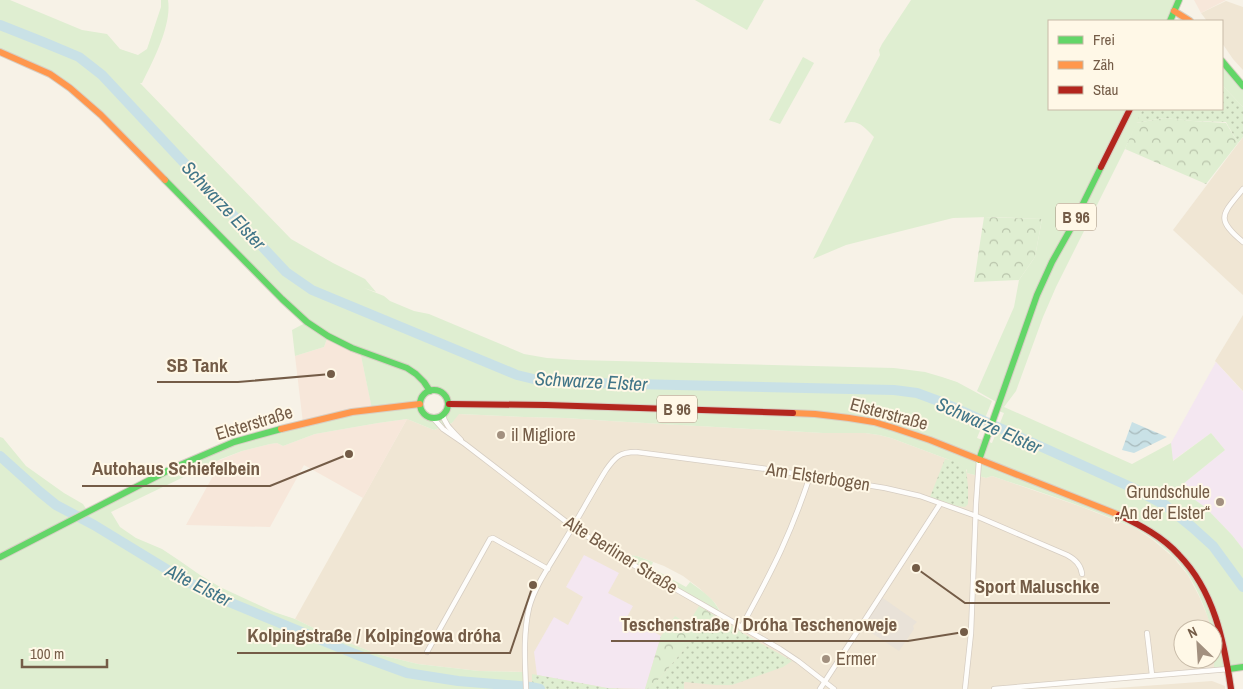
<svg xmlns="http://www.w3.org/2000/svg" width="1243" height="689" viewBox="0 0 1243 689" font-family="'Archivo Narrow',sans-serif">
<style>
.residential{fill:#f0e6d4;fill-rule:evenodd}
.commercial{fill:#f7e7da}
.industrial{fill:#e9e2d8}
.education{fill:#f4e7f1}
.green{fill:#dfeed1;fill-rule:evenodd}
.forest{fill:url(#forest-crowns)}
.park{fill:url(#park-dots)}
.water{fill:url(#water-waves)}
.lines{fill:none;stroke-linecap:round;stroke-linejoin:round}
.river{stroke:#c9e1e6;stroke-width:10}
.street-casing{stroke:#d6cdc2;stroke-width:6}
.fast-casing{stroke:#d7cec3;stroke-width:8}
.slow-casing{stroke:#d7cec3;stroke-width:8}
.jam-casing{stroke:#d7cec3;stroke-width:8}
.street{stroke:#fefdfb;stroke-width:4.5}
.fast{stroke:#63d668;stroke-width:6}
.slow{stroke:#ff974d;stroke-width:6}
.jam{stroke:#b3261e;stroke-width:6}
.poi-dot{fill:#a2907f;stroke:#fff8e7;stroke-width:2}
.labels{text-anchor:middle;stroke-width:4;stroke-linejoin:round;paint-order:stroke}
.shield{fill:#fff8e7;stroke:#9e8b77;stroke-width:1}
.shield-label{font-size:16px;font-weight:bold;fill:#745c47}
.street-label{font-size:18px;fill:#745c47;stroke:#fff8e7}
.poi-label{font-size:18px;fill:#745c47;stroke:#fff8e7;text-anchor:start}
.water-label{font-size:19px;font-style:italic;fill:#417588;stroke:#fff8e7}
.leader{fill:none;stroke:#745c47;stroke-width:2}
.callout-dot{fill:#745c47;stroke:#fff8e7;stroke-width:2}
.callout-label{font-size:19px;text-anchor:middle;font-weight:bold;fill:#745c47;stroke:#fff8e7;stroke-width:4;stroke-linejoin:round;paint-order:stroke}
</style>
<defs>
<pattern id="forest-crowns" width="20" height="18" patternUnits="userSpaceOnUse" patternTransform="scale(1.25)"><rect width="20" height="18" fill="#dfeed1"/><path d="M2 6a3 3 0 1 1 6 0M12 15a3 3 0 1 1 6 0" fill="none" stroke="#b9c4ab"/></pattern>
<pattern id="park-dots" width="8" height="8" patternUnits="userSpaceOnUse" patternTransform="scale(1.25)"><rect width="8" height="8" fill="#dfeed1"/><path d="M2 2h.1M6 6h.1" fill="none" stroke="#b9c4ab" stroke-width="1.8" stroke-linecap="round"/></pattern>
<pattern id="water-waves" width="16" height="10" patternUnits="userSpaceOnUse" patternTransform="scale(1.25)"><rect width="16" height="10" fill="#c9e1e6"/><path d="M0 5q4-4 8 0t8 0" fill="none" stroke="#a8babc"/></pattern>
</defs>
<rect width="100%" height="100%" fill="#f7f2e7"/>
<g class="residential">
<path d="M1226,1L1243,7V70L1233,59L1222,43V21H1207L1201,13Z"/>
<path d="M1243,137V295L1173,230Z"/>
<path d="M1243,315V391L1215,361Z"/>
<path d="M458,414L524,417L566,418L610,421L823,433H865L879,435L891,438L955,462H958L966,468L967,473L986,478L992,476L1082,507L1135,528L1153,540L1173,557L1188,575L1199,596L1210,622L1212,629H1183V659H1213V632L1218,657L1214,662V669L1103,680L988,689H526V672L479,671L418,664L377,654L324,633L295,619L407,419L434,430L452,423ZM573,526L616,555L637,556L664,566L683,576L699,588L715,603L720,611L721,616L615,556L573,528L537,590L532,601L527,624L525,669L524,649L526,624L531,601L547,569Z"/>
<path d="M1212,681L1225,686V689H1103Z"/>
</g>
<g class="commercial">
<path d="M1194,0H1226L1201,13Z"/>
<path d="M328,336L360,351L372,408L303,423L295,356L324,347Z"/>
<path d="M407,419L363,498L304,465L270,527L186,525L214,474L210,464L242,451L270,444L277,443L283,446L315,434L378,423Z"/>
</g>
<path class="industrial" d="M880,596L917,622L913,626L914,629L899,651L861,626Z"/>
<g class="education">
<path d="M1216,362L1243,392V549L1232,535L1205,507L1178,488L1225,450L1211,433L1172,461L1171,443Z"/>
<path d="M584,555L619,573L608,593L633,606L627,617L661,636L645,689L607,688L537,675L534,652L554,617L568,625L583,597L566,587Z"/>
</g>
<g class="green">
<path d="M0,0H10L82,30L107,34L120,49L138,55L147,49L161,7V0H168C172,25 153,61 142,83H140L291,239L333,263L365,279L376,292L364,288L384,296L390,301L414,311L429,314L524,354L547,358L577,360L894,368L925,372L942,377L957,382L992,401L977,438L992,443L1004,413L996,410L1038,295L1131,109H1143L1125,149L1056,287L1043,317L1016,391L1004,407L1132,464L1171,443L1173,461L1211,433L1225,450L1178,488L1205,507L1232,535L1243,549V667L1214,669V662L1218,657C1213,629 1204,601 1189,576C1180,562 1167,550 1154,540C1137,527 1116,520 1096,512C1062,499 1027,488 992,476L986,478L967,473V470L958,462H955L891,438L879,435L865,433H823L610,421L566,418L524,417L459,414L452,423L434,430L407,419L378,423L315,434L283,446L277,443L270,444L242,451L221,459L111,512L120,527L136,538L162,549L180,561L200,575L220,587L274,612L295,619L324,633L377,654L418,664L479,671L525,672L526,689H0V437L3,438L26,466L64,493L83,504L88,512L235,443L372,409L360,351L416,373L328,336L324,347L295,356L292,330L307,322L102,115L51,75L0,52ZM433,390C454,391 454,414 434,419C416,414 415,395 433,390Z"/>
<path d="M695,0H764L747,30Z"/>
<path d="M911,0H1178L1169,21H1049V109H1129L1052,261L998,403L977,391L1014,307L1019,280L1035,257L1042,219L989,217L953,218L846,245L813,259L874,137C864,127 859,119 844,123L880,55L879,50L882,44Z"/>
<path d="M803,57L814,63L780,124L769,120Z"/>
<path d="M1222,61L1243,87V107L1222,85Z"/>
<path d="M625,555L637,556L653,562L651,568L661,573L686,587L690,582C702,591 718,601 721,616L618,556Z"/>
</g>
<g class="forest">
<path d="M1164,118L1193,121L1226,123L1238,143L1206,184L1125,149L1136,123Z"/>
<path d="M984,217L1042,219L1035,257L1019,280L974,282Z"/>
<path d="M699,606L714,615L659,679L647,689H645L661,636L675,616L688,624Z"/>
</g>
<g class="park">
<path d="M1222,85L1243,107V137L1238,143L1226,122L1193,121L1164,118L1136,123L1143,109H1222Z"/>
<path d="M945,459L958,462L966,468L968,487V504L965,507L956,506L930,497Z"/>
<path d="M714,615L739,631L792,661L783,667L732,685H715L685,682L684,683V689H647L659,679Z"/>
<path d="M532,674L607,688L623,689H546L532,686Z"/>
</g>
<path class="water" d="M1132,422L1167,437L1134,453L1122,450Z"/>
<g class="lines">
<g class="river">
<path d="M0,25L43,42L79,57L102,75L286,272L312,290L517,375L546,382L894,390L917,393L944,403L1133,488L1165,505L1192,527L1213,546L1243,587"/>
<path d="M0,456L40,492L56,505L94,525L181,578L212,595L355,654L407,673L458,681L531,687L540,689"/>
</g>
<g class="street-casing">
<g id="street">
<path d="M1243,189C1223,214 1214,218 1243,242"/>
<path d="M443,415C445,426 454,432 461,440"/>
<path d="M433,418L443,429L465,444L573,527L616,555L780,649L798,661L834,689"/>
<path d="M741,628C755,601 770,575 782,548C793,524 802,500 810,476"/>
<path d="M1147,633L1152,675"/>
<path d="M427,652L490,539L493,538L548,569"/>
<path d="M526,689C525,662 523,635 529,608C535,585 551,564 563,543C578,519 591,494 606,470C615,457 620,452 636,452L767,469L885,488L920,496L976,516L1067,555C1075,559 1081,565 1082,574"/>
<path d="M820,689L940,504"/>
<path d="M965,689L971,633L976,504L979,460"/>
<path d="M994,689L1229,669"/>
</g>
</g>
<g class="fast-casing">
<g id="fast">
<path d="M1170,21L1179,0"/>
<path d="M1222,61L1243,86"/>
<path d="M165,180L282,299L307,322L328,336L352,348L407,368L416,374L424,382L430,391"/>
<circle cx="434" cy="404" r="14"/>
<path d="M979,460L1037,295L1052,262L1070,230L1101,167"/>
<path d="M0,557L171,469L234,442L281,429"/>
<path d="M1229,669L1243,667"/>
</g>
</g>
<g class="slow-casing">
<g id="slow">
<path d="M1174,11L1190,21"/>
<path d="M0,52L50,74L70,88L101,115L165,180"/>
<path d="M793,413L815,414L849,418L874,422L894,428L930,440L1119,515"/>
<path d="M281,429L352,412L420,404"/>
</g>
</g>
<g class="jam-casing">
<g id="jam">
<path d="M1101,167L1130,109"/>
<path d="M449,404L546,405L793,413"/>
<path d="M1119,515C1140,525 1163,537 1179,555C1214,591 1224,641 1231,689"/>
</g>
</g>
<use href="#street" class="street"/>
<use href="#fast" class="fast"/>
<use href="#slow" class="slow"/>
<use href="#jam" class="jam"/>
</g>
<g class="poi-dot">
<circle cx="501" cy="435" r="5"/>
<circle cx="1220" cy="502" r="5"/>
<circle cx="826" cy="659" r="5"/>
</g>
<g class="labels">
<g class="shield">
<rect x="1056" y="203.5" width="40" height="27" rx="4"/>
<rect x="657" y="395.5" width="40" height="27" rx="4"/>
</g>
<g class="shield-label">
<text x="1076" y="223">B 96</text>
<text x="677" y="415">B 96</text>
</g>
<g class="street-label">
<text transform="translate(889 414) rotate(15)" y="6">Elsterstraße</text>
<text transform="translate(254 423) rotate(-17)" y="6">Elsterstraße</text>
<text transform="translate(818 477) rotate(9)" y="6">Am Elsterbogen</text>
<text transform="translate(621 555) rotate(32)" y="6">Alte Berliner Straße</text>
</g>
<g class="poi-label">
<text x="511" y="441">il Migliore</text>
<text x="1210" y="498" text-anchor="end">Grundschule<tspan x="1210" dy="21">„An der Elster“</tspan></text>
<text x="836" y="665">Ermer</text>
</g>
<g class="water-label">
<text transform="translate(224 205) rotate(47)" y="7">Schwarze Elster</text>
<text transform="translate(591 381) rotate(3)" y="7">Schwarze Elster</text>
<text transform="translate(989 425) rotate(24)" y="7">Schwarze Elster</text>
<text transform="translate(199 585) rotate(27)" y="7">Alte Elster</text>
</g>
</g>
<path class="leader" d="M331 374L238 382H157M349 454L270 486H82M916 568L965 603H1110M964 632L908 641H611M533 585L510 653H237"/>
<g class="callout-dot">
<circle cx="331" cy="374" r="5"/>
<circle cx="349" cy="454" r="5"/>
<circle cx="916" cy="568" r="5"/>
<circle cx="964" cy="632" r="5"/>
<circle cx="533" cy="585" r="5"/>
</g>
<g class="callout-label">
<text x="197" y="372">SB Tank</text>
<text x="176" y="475">Autohaus Schiefelbein</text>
<text x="1037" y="593">Sport Maluschke</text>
<text x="759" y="631">Teschenstraße / Dróha Teschenoweje</text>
<text x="374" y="642">Kolpingstraße / Kolpingowa dróha</text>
</g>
<rect x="1048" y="20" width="175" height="90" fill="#fff8e7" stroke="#c7baa7"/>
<rect x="1058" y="36" width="25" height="8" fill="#63d668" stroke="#c7baa7"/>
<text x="1093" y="45" font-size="15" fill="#745c47">Frei</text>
<rect x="1058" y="61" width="25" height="8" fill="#ff974d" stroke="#c7baa7"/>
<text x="1093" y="70" font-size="15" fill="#745c47">Zäh</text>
<rect x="1058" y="86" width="25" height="8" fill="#b3261e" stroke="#c7baa7"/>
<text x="1093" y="95" font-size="15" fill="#745c47">Stau</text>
<g transform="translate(1198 644) rotate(335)"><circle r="24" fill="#fff8e7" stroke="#c7baa7"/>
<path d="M0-4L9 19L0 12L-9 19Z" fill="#a2907f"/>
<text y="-8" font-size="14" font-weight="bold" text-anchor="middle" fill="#745c47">N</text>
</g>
<path d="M22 659v8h85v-8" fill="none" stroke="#745c47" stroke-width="2.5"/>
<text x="30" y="659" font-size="15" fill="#745c47" stroke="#fff8e7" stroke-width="4" paint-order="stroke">100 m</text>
</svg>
